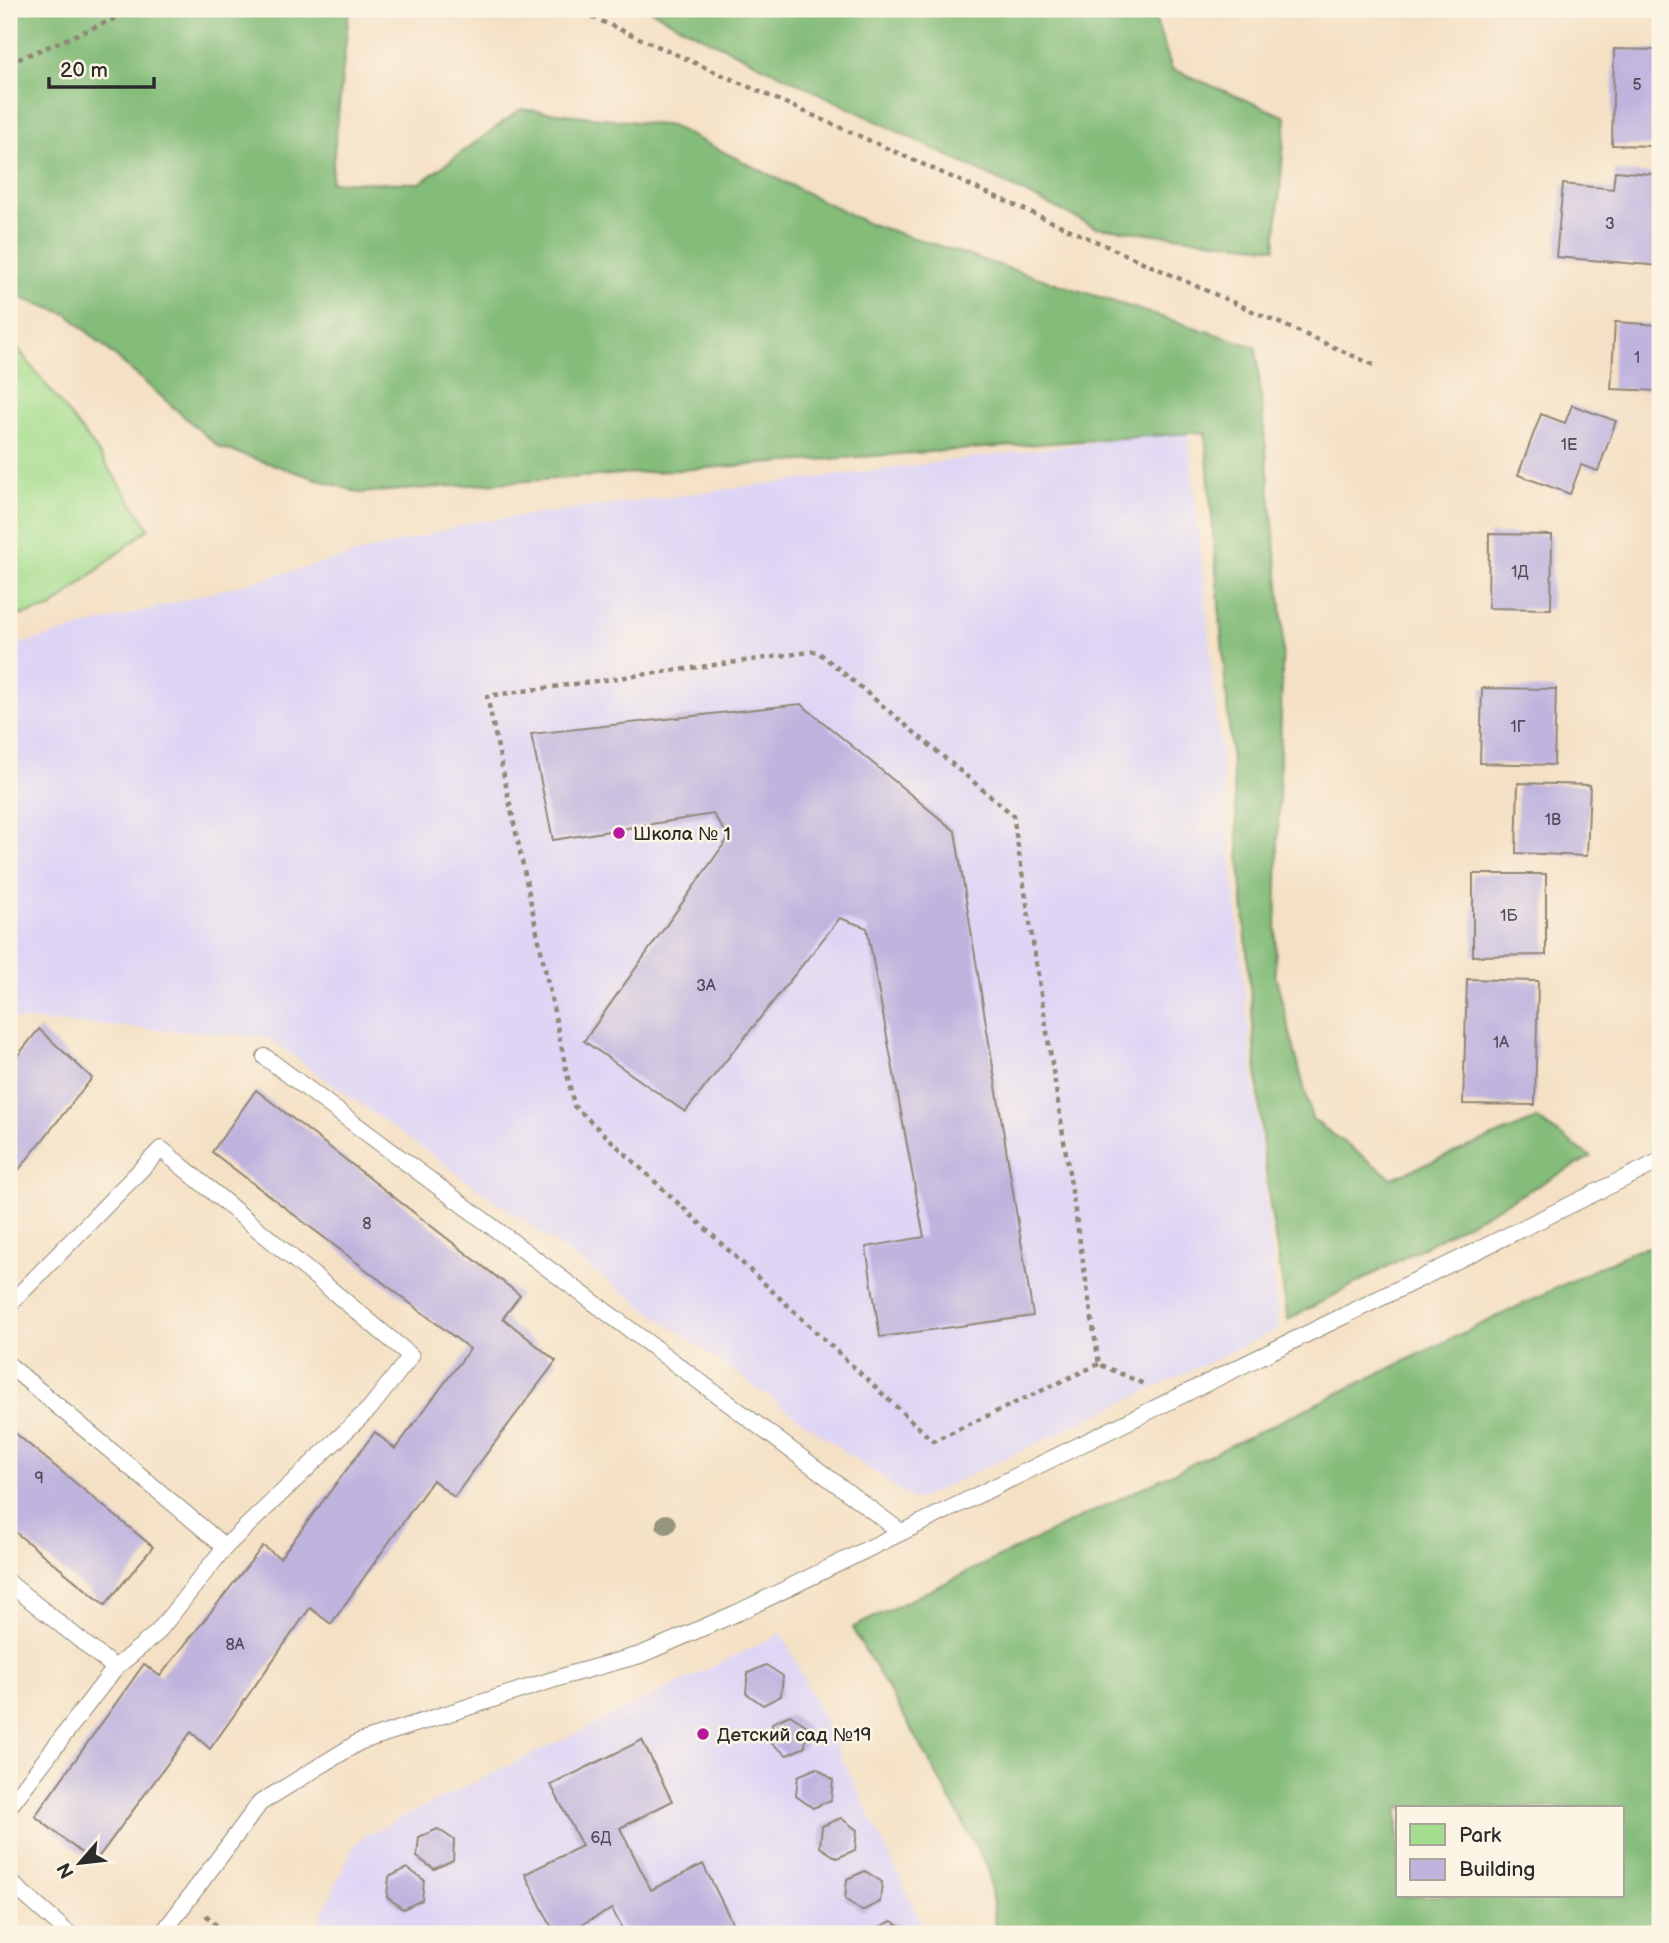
<svg xmlns="http://www.w3.org/2000/svg" width="1669" height="1943" viewBox="0 0 1669 1943" font-family="'Balsamiq Sans',sans-serif">
<style>
.built{fill:#ded5f5}
.green{fill:#a5dd8e;stroke:#68845c;stroke-width:2}
.forest{fill:#84bc79;stroke:#587452;stroke-width:2;fill-rule:evenodd}
.building{fill:#bfb4de}
.lines{fill:none;stroke-linecap:round;stroke-linejoin:round}
.service-casing{stroke:#908678;stroke-width:18}
.path{stroke:#908678;stroke-width:4.5;stroke-dasharray:5 5;stroke-linecap:butt}
.service{stroke:#fff;stroke-width:16}
.tree{fill:#96957e}
.poi-dot{fill:#b5179e;stroke:#fcf5e5;stroke-width:2.5}
.labels{text-anchor:middle;stroke-width:5;stroke-linejoin:round;paint-order:stroke}
.number-label{font-size:16px;fill:#504d58}
.poi-label{font-size:19px;fill:#2b2b2b;stroke:#fcf5e5;text-anchor:start}
</style>
<rect width="100%" height="100%" fill="#fcf5e5"/>
<filter id="ink" filterUnits="userSpaceOnUse"><feTurbulence type="fractalNoise" baseFrequency=".0143" numOctaves="2"/><feDisplacementMap in="SourceGraphic" scale="14" xChannelSelector="R" yChannelSelector="G"/><feConvolveMatrix kernelMatrix="1 2 1 2 8 2 1 2 1" color-interpolation-filters="sRGB"/></filter>
<filter id="wash" filterUnits="userSpaceOnUse"><feTurbulence type="fractalNoise" baseFrequency=".00686" numOctaves="4" result="noise"/><feDisplacementMap in="SourceGraphic" scale="28" xChannelSelector="R" yChannelSelector="G"/><feGaussianBlur stdDeviation="1.57" result="paint"/><feColorMatrix in="noise" values="0 0 0 0 0 0 0 0 0 0 0 0 0 0 0 0 0 1.4 0 .05"/><feComposite in="paint" operator="in"/></filter>
<g filter="url(#wash)">
<rect width="100%" height="100%" fill="#f4e0c4"/>
<g class="built">
<path d="M1188,430L1279,1329L914,1501L267,1037L9,1019V647L475,522Z"/>
<path d="M782,1633L927,1934H313L354,1845L366,1835Z"/>
</g>
<path class="green" d="M9,337L95,448L149,528L51,608L9,618Z"/>
<g class="forest">
<path d="M9,9H345L349,11L331,182L420,183L521,109L671,126L867,223L1256,347L1283,627L1275,974L1312,1119L1392,1178L1537,1119L1591,1157L1288,1320L1270,1205L1263,1148L1205,432L360,493L219,447L67,314L9,294Z"/>
<path d="M649,9H1152L1172,69L1286,117L1275,248L1095,227L678,25Z"/>
<path d="M1660,1245V1934H997L988,1868L915,1735L852,1628L1635,1250ZM1398,1808H1622V1896H1398Z"/>
</g>
<g id="blocks">
<g class="building">
<path d="M1614,49L1660,50V119H1655L1654,146L1612,145Z"/>
<path d="M1615,171L1660,175V266L1556,257L1563,184L1613,189Z"/>
<path d="M1615,322L1660,325V391L1611,389Z"/>
<path d="M1572,405L1616,421L1598,471L1581,465L1570,494L1518,475L1541,414L1565,423Z"/>
<path d="M1489,534L1552,535L1551,609L1488,608Z"/>
<path d="M1482,688L1556,689L1554,765L1480,763Z"/>
<path d="M801,704L955,831L1033,1316L880,1337L866,1247L924,1237L867,928L840,918L685,1112L584,1041L729,837L713,814L553,840L531,734Z"/>
<path d="M1518,783L1590,785L1587,856L1516,853Z"/>
<path d="M1473,874H1546V955L1473,956Z"/>
<path d="M1467,979L1538,981L1535,1105L1463,1104Z"/>
<path d="M39,1029L92,1078L9,1182V1066Z"/>
<path d="M256,1090L520,1295L503,1318L556,1361L454,1497L433,1480L331,1624L310,1608L210,1749L191,1732L94,1863L35,1816L144,1664L160,1676L263,1546L280,1558L375,1432L395,1449L470,1349L212,1152Z"/>
<path d="M9,1428L153,1547L105,1605L9,1527Z"/>
<path d="M766,1665L783,1676L781,1696L763,1705L746,1693L748,1673Z"/>
<path d="M790,1715L807,1726L805,1747L787,1755L771,1743L772,1723Z"/>
<path d="M642,1740L672,1801L620,1828L651,1890L703,1864L738,1934H625L612,1909L562,1934H555L525,1874L582,1846L551,1785Z"/>
<path d="M817,1768L833,1780L831,1800L813,1808L796,1796L798,1776Z"/>
<path d="M841,1818L857,1830L855,1850L837,1858L820,1847L822,1826Z"/>
<path d="M438,1829L454,1840L453,1860L434,1869L417,1857L419,1837Z"/>
<path d="M407,1868L424,1880L422,1900L403,1909L387,1897L389,1877Z"/>
<path d="M865,1871L882,1882L880,1902L862,1911L845,1899L847,1879Z"/>
<path d="M892,1921L910,1934H873V1930Z"/>
</g>
</g>
</g>
<g filter="url(#ink)">
<use href="#blocks" fill-opacity="0" stroke="#908678" stroke-width="2"/>
<g class="lines">
<g class="service-casing">
<g id="service">
<path d="M265,1057L901,1532"/>
<path d="M9,1305L161,1149L411,1356L370,1408L225,1547L157,1633L115,1668L9,1807"/>
<path d="M9,1365L225,1547"/>
<path d="M9,1583L115,1668"/>
<path d="M9,1881L69,1934"/>
<path d="M162,1934L260,1803L359,1742L571,1674L640,1655L739,1612L1660,1161"/>
</g>
</g>
<g class="path">
<path d="M574,9L1376,366"/>
<path d="M9,63L138,9"/>
<path d="M1099,1364L933,1441L574,1106L487,696L817,651L1013,815L1099,1364L1146,1385"/>
<path d="M206,1915L225,1934"/>
</g>
<use href="#service" class="service"/>
</g>
<circle class="tree" cx="666" cy="1524" r="10"/>
</g>
<g class="poi-dot">
<circle cx="619" cy="833" r="7"/>
<circle cx="703" cy="1734" r="7"/>
</g>
<g class="labels">
<g class="number-label">
<text x="1637" y="90">5</text>
<text x="1610" y="229">3</text>
<text x="1637" y="363">1</text>
<text x="1569" y="450">1Е</text>
<text x="1520" y="577">1Д</text>
<text x="1518" y="732">1Г</text>
<text x="1553" y="825">1В</text>
<text x="1509" y="921">1Б</text>
<text x="706" y="991">3А</text>
<text x="1501" y="1048">1А</text>
<text x="367" y="1229">8</text>
<text x="39" y="1483">9</text>
<text x="235" y="1650">8А</text>
<text x="601" y="1843">6Д</text>
</g>
<g class="poi-label">
<text x="633" y="840">Школа № 1</text>
<text x="717" y="1741">Детский сад №19</text>
</g>
</g>
<rect width="1669" height="1943" fill="none" stroke="#fcf5e5" stroke-width="35"/>
<rect x="1396" y="1806" width="228" height="91" fill="#fcf5e5" stroke="#a8a49b" stroke-width="2"/>
<rect x="1410" y="1824" width="35" height="21" fill="#a5dd8e" stroke="#a8a49b" stroke-width="2"/>
<text x="1459" y="1842" font-size="21" fill="#2b2b2b">Park</text>
<rect x="1410" y="1859" width="35" height="21" fill="#bfb4de" stroke="#a8a49b" stroke-width="2"/>
<text x="1459" y="1876" font-size="21" fill="#2b2b2b">Building</text>
<g transform="translate(80 1863) rotate(242)" stroke="#fcf5e5" stroke-width="5" paint-order="stroke">
<path d="M0-5L12 26L0 18L-12 26Z" fill="#2b2b2b"/>
<text y="-10" font-size="19" font-weight="bold" text-anchor="middle" fill="#2b2b2b">N</text>
</g>
<path d="M49 77v10h105v-10" fill="none" stroke="#2b2b2b" stroke-width="3.5"/>
<text x="60" y="77" font-size="21" fill="#2b2b2b" stroke="#fcf5e5" stroke-width="5" paint-order="stroke">20 m</text>
</svg>
